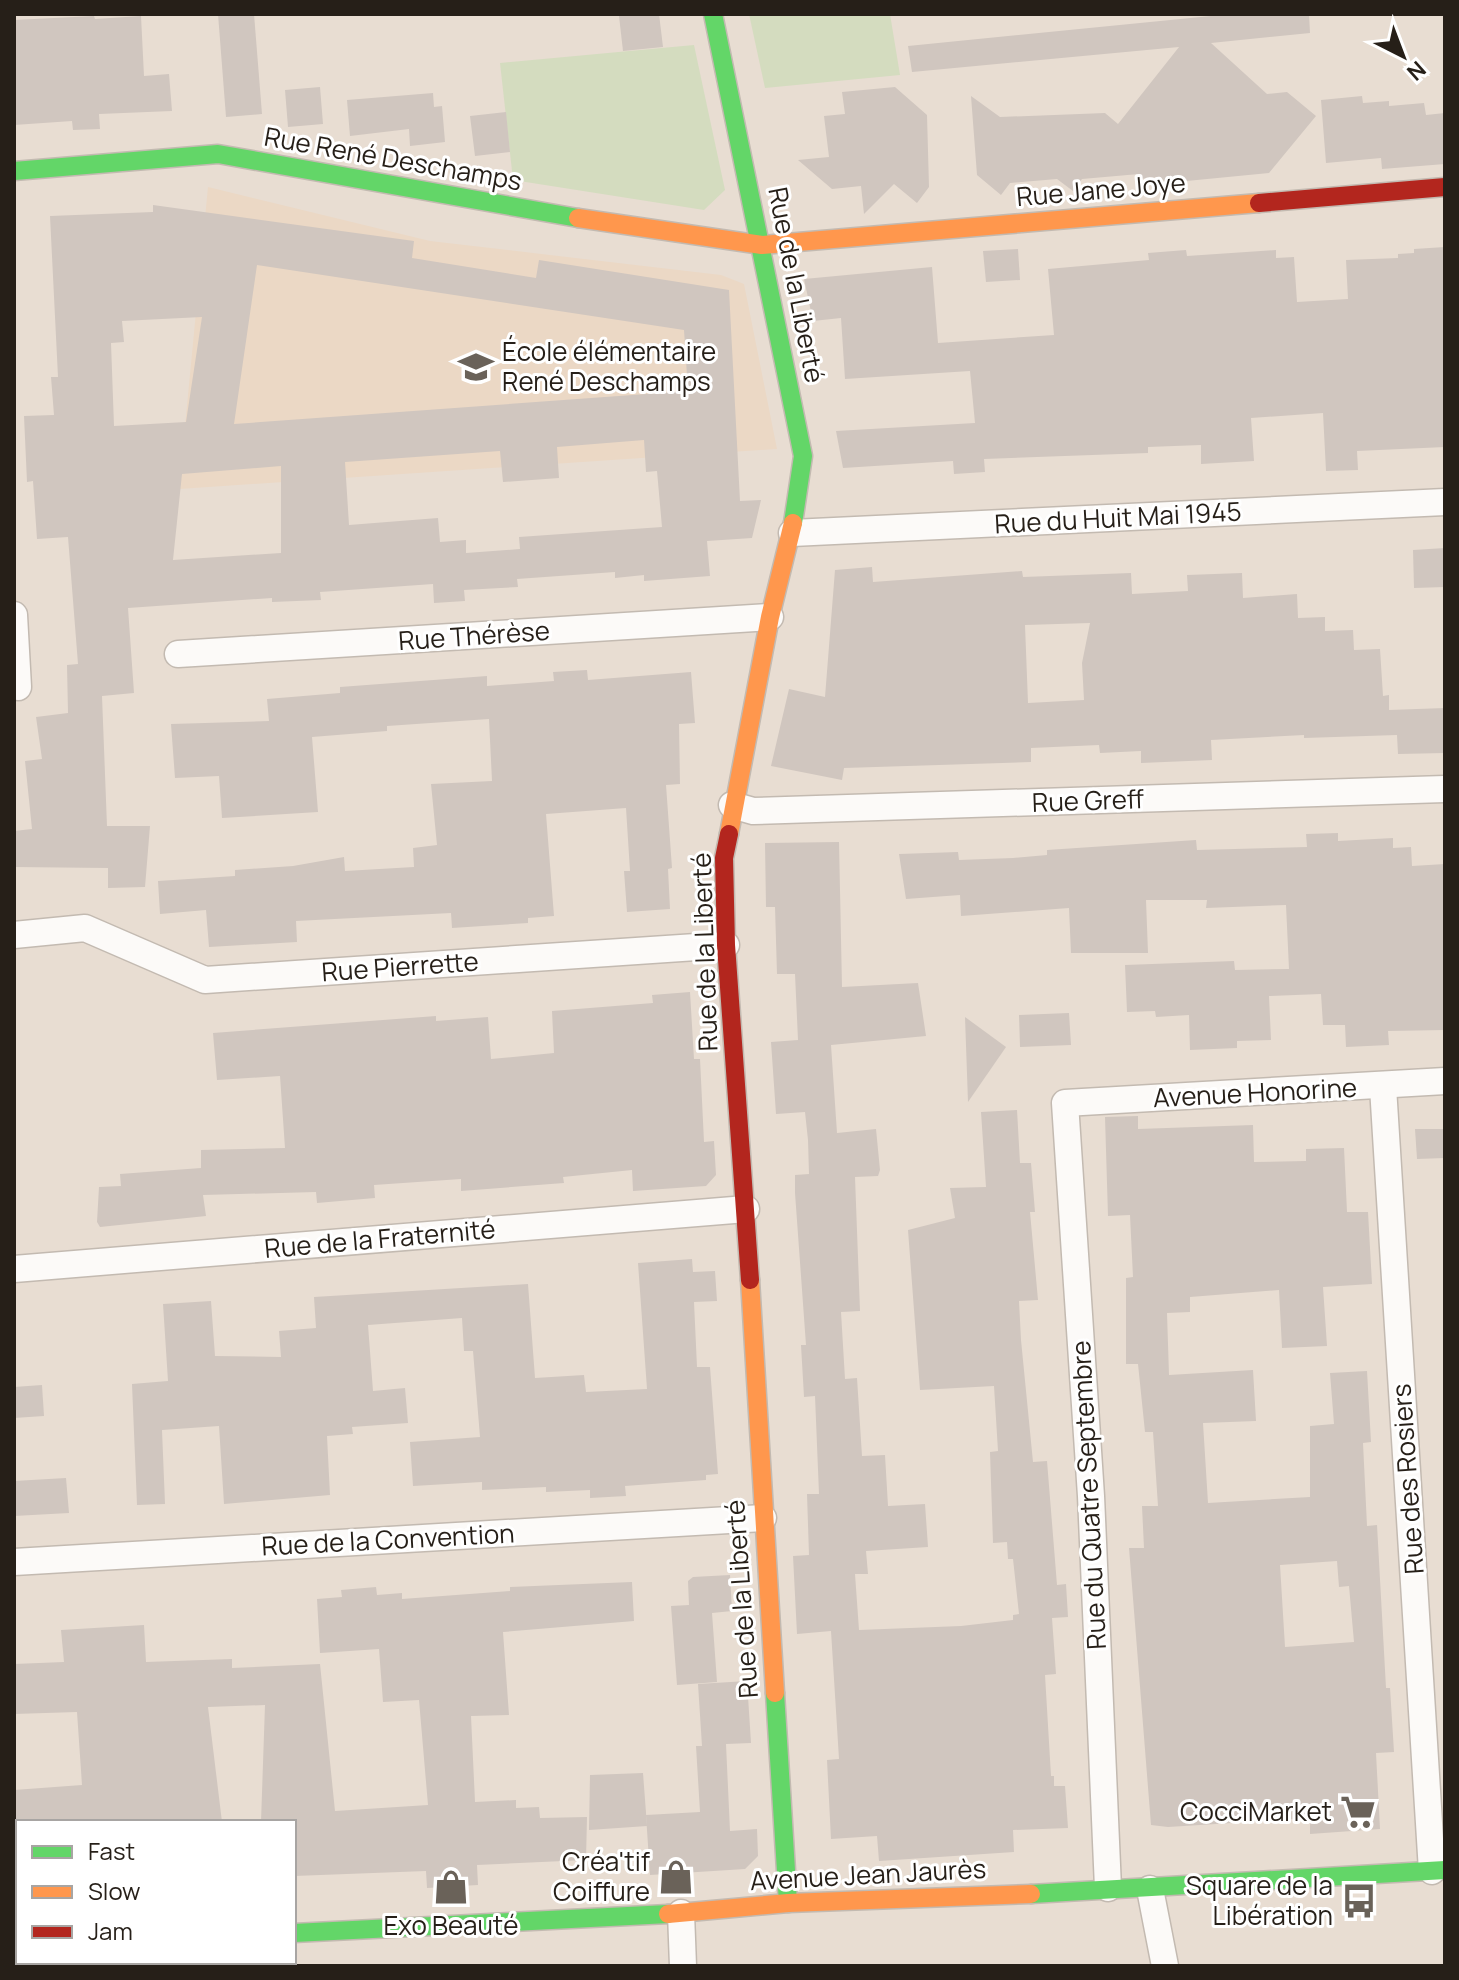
<svg xmlns="http://www.w3.org/2000/svg" width="1459" height="1980" viewBox="0 0 1459 1980" font-family="Manrope,sans-serif">
<style>
.built{fill:#ebd8c5}
.green{fill:#d4dcbf}
.building{fill:#d0c6bf;fill-rule:evenodd}
.lines{fill:none;stroke-linecap:round;stroke-linejoin:round}
.street-casing{stroke:#c3bab1;stroke-width:29}
.fast-casing{stroke:#c3bab1;stroke-width:21}
.slow-casing{stroke:#c3bab1;stroke-width:21}
.jam-casing{stroke:#c3bab1;stroke-width:21}
.street{stroke:#fcfaf8;stroke-width:26}
.fast{stroke:#63d668;stroke-width:18}
.slow{stroke:#ff974d;stroke-width:18}
.jam{stroke:#b3261e;stroke-width:18}
.labels{text-anchor:middle;stroke-width:6;stroke-linejoin:round;paint-order:stroke}
.street-label{font-size:26px;fill:#261f18;stroke:#fff}
.poi-label{font-size:26px;fill:#261f18;stroke:#fff;text-anchor:end}
</style>
<rect width="100%" height="100%" fill="#e8ddd2"/>
<path class="built" d="M208,187L430,241L721,275L744,284L777,449L179,489Z"/>
<g class="green">
<path d="M749,14H890L900,75L765,88Z"/>
<path d="M694,45L725,190L704,210L513,180L500,63Z"/>
</g>
<g class="building">
<path d="M218,14H254L262,114L226,117Z"/>
<path d="M646,14H659L663,47L623,51L619,16Z"/>
<path d="M1231,14H1309L1310,33L1211,43L1267,94L1287,92L1316,116L1269,173L1166,183L1160,177L1139,179V174L1082,179L1073,191L1057,179L1010,183L1001,195L977,175L971,96L1000,117L1105,113L1118,124L1179,47L912,72L908,46Z"/>
<path d="M94,16L95,19L141,16L144,76L169,74L172,111L99,114L100,129L73,130L72,121L14,125V20Z"/>
<path d="M320,87L323,124L288,127L285,90Z"/>
<path d="M895,87L927,115L929,187L917,203L894,184L864,214L861,186L832,189L798,160L829,157L824,116L845,114L842,92Z"/>
<path d="M433,93L434,107L442,106L445,142L410,146L409,129L350,136L347,100Z"/>
<path d="M1362,96L1363,103L1389,101V106L1424,103L1426,115L1445,113V164L1382,169L1381,158L1326,163L1321,100Z"/>
<path d="M506,112L510,152L475,156L470,116Z"/>
<path d="M153,205L414,241L412,258L536,278L539,260L729,290L740,501L761,500L752,538L707,541L710,576L644,581V575L615,578V572L517,579L518,587L464,590L465,601L434,603L433,584L320,592L321,600L272,602V598L128,608L134,693L102,696L107,826H150L145,887L108,888V868L14,867V831L32,829L25,761L42,759L36,717L68,713L67,665L78,664L68,537L37,539L33,481L27,482L24,416L54,415L51,377H58L50,216L153,212ZM257,265L684,330L688,391L234,424ZM202,317L186,422L114,426L111,343L124,342L122,321ZM644,440L646,472L657,471L662,527L519,537L520,549L466,553V540L440,542L438,518L349,525L345,462L500,451L503,482L559,478L557,447ZM281,466V553L173,560L182,474Z"/>
<path d="M1445,247V447L1357,451L1358,470L1326,471L1323,413L1251,418L1254,461L1201,464V445L1148,447V453L984,459L985,472L954,474L953,461L843,468L836,431L975,423L970,371L845,379L841,318L813,321L804,279L932,267L938,343L1054,335L1048,269L1149,260L1148,253L1186,250L1187,256L1276,250V258L1294,257L1297,302L1348,299L1346,260L1398,258V254L1414,253V249Z"/>
<path d="M1018,249L1020,280L986,282L983,251Z"/>
<path d="M1445,548V587L1414,588L1413,550Z"/>
<path d="M872,567L873,582L1022,571L1023,577L1131,573L1132,594L1188,591L1187,575L1242,573L1243,598L1297,594L1298,618L1325,617V631L1353,630L1354,650L1380,649L1383,696L1389,695V710L1445,708V753L1398,754L1397,735L1304,738V735L1211,740L1212,760L1141,763V751L1100,753L1099,745L1031,748V762L844,768L842,780L771,766L789,689L825,697L835,570ZM1090,623L1082,663L1084,700L1028,703L1025,625Z"/>
<path d="M587,670L588,680L691,672L695,723L679,724L680,784L666,785L672,868L668,869L670,909L627,912L624,871H630L626,808L546,814L554,916L528,918V923L452,928L451,913L296,921L297,942L209,947L206,910L160,914L158,881L235,876V870L293,866L344,857L345,871L414,867L413,848L437,845L431,784L492,781L489,719L387,726V731L312,737L318,812L222,818L219,776L175,778L171,724L269,721L267,699L340,693V687L487,676V686L554,681L553,672Z"/>
<path d="M1338,833V841L1393,838V848L1411,847L1412,866L1445,864V1030L1388,1031L1389,1045L1346,1047L1345,1025H1323L1321,994L1269,996L1271,1040L1237,1041V1048L1190,1050L1189,1015L1156,1017L1155,1011L1127,1012L1125,965L1234,961L1235,970L1289,969L1286,905L1206,908L1207,900H1146L1148,953H1071L1069,908L961,916L960,895L906,899L899,854L958,852L959,860L1013,858L1047,855V850L1196,840L1197,850L1307,847L1306,834Z"/>
<path d="M839,842L842,987L918,983L926,1036L831,1045L837,1133L876,1129L880,1170L878,1176L855,1177L860,1311L841,1312L845,1379L857,1378L862,1456L885,1455L888,1506L925,1504L928,1547L866,1551L868,1574H855L859,1630L961,1626L1013,1620V1615L1019,1614L1013,1559H1008L1007,1542L993,1543L990,1452L998,1451L994,1386L920,1390L908,1230L955,1218L950,1188L986,1187L981,1112L1017,1110L1020,1163H1031L1035,1212H1030L1038,1300L1019,1301L1021,1340L1033,1462L1047,1461L1057,1585L1066,1584L1068,1617L1052,1618L1056,1674L1045,1675L1051,1776H1054V1786H1065L1068,1828L1013,1830L1014,1852L879,1861L877,1836L831,1839L827,1760L839,1759L831,1631L797,1634L793,1556L809,1555L807,1494H819L815,1396L804,1397L801,1345H806L795,1193V1175L809,1174L808,1140L805,1112L776,1114L771,1042L798,1040L795,974H777L775,907H766L765,843Z"/>
<path d="M690,992L694,1059H700L704,1142L714,1141L716,1175L706,1186L633,1191L632,1170L563,1177L564,1183L461,1191V1179L374,1185L375,1198L317,1203L316,1192L203,1195L206,1216L100,1227L97,1222L99,1187L121,1186L120,1174L201,1168V1150L285,1148L280,1076L217,1080L213,1033L436,1016V1021L488,1017L491,1059L554,1053L552,1011L653,1003L652,995Z"/>
<path d="M1069,1013L1071,1045L1020,1047L1019,1015Z"/>
<path d="M965,1017L1006,1047L968,1102Z"/>
<path d="M1138,1116V1129L1253,1125L1254,1162L1306,1161V1149L1344,1148L1347,1212H1368L1372,1284L1323,1287L1327,1346L1282,1348L1279,1290L1190,1297V1312L1167,1313L1169,1375L1253,1370L1256,1421L1203,1423L1208,1503L1310,1497V1426L1334,1424L1330,1373L1367,1371L1371,1442L1363,1443L1367,1526L1377,1525L1386,1688H1390L1394,1752L1376,1753L1380,1829L1310,1834V1818L1168,1827L1151,1825L1129,1548H1144L1142,1506H1158L1153,1432H1145L1138,1364H1126V1278L1133,1277L1130,1215L1108,1216L1105,1117ZM1337,1561L1339,1587L1349,1586L1354,1642L1285,1647L1280,1565Z"/>
<path d="M1415,1129H1445V1158L1417,1159Z"/>
<path d="M692,1259L693,1272L715,1271L717,1301L694,1302L697,1367H710L718,1474L706,1475V1480L625,1486L626,1496L590,1498V1490L546,1492V1487L482,1490V1482L413,1486L410,1442L480,1437L473,1351H464L462,1318L368,1325L373,1391L405,1388L408,1423L352,1427L353,1434L327,1436L330,1495L224,1504L219,1426L162,1430L165,1504L137,1505L132,1384L168,1381L163,1304L211,1301L215,1356L281,1357L279,1331L316,1328L314,1297L528,1284L535,1378L584,1375L586,1392L647,1389L638,1263Z"/>
<path d="M42,1385L44,1416L14,1418V1387Z"/>
<path d="M66,1478L69,1513L14,1516V1481Z"/>
<path d="M730,1575L732,1611L712,1613L717,1682L677,1685L671,1606L689,1605L688,1581L693,1577Z"/>
<path d="M632,1582L634,1621L503,1632L509,1715L471,1716L475,1802L516,1800V1808L539,1807L540,1818L587,1817L586,1860L477,1865L478,1885L427,1888L426,1871L294,1876V1822H261L265,1705L208,1707L222,1822H14V1790L82,1785L77,1712L14,1714V1664L64,1662L61,1630L144,1625L146,1662L232,1659V1668L320,1664L335,1811L428,1805L419,1700L383,1702L379,1649L320,1653L317,1599L342,1597L341,1590L376,1587L377,1595L402,1593V1599L510,1591V1587Z"/>
<path d="M747,1681L751,1743L726,1744L730,1831L757,1829L758,1856L745,1869L650,1875L646,1815L700,1812L696,1746H702L698,1684Z"/>
<path d="M643,1773L647,1826L589,1830L590,1775Z"/>
</g>
<g class="lines">
<g class="street-casing">
<g id="street">
<path d="M792,533L1445,502"/>
<path d="M14,615L18,687"/>
<path d="M178,654L770,617"/>
<path d="M732,805L753,811L1445,789"/>
<path d="M14,935L85,928L205,980L726,945"/>
<path d="M1383,1087L1432,1871"/>
<path d="M14,1269L746,1209"/>
<path d="M14,1562L763,1518"/>
<path d="M1108,1888L1091,1496L1065,1103L1445,1081"/>
<path d="M1150,1889L1165,1966"/>
<path d="M681,1913L683,1966"/>
<path d="M171,1962V1966"/>
</g>
</g>
<g class="fast-casing">
<g id="fast">
<path d="M713,14L803,456L793,523"/>
<path d="M14,171L218,154L578,218"/>
<path d="M775,1693L788,1903"/>
<path d="M1031,1894L1445,1870"/>
<path d="M294,1933L668,1914"/>
</g>
</g>
<g class="slow-casing">
<g id="slow">
<path d="M578,218L762,245L1259,203"/>
<path d="M729,834L770,617L793,523"/>
<path d="M750,1280L775,1693"/>
<path d="M668,1914L788,1903L1031,1894"/>
</g>
</g>
<g class="jam-casing">
<g id="jam">
<path d="M1259,203L1445,187"/>
<path d="M729,834L724,858L726,945L750,1280"/>
<path d="M14,1950L18,1949"/>
</g>
</g>
<use href="#street" class="street"/>
<use href="#fast" class="fast"/>
<use href="#slow" class="slow"/>
<use href="#jam" class="jam"/>
</g>
<defs>
<g id="school-bare" transform="scale(2.76)"><path d="M0-5L7-2L0 1L-7-2ZM-4 1L0 2.5L4 1V4Q0 6-4 4Z" fill="#6a6259" stroke="#fff" stroke-width="2.5" paint-order="stroke"/></g>
<g id="supermarket-bare" transform="scale(2.76)"><path d="M-6-5.5h2.5l.6 2H6L4.5 2H-2.5L-4.4-4H-6ZM-1.5 3.2a1.3 1.3 0 1 0 .1 0ZM3 3.2a1.3 1.3 0 1 0 .1 0Z" fill="#6a6259" stroke="#fff" stroke-width="2.5" paint-order="stroke"/></g>
<g id="shop-bare" transform="scale(2.76)"><path d="M-5-2.5h2.3a2.7 3.5 0 0 1 5.4 0H5L5.5 6h-11ZM-1.5-2.5h3a1.5 2.3 0 0 0-3 0Z" fill="#6a6259" stroke="#fff" stroke-width="2.5" paint-order="stroke"/></g>
<g id="bus-bare" transform="scale(2.76)"><path d="M-5-6H5V4H4V6H2V4H-2V6H-4V4H-5ZM-3.5-4V0h7V-4ZM-3.5 1.2v1.5H-2V1.2ZM2 1.2v1.5H3.5V1.2Z" fill="#6a6259" stroke="#fff" stroke-width="2.5" paint-order="stroke"/></g>
</defs>
<g fill-rule="evenodd">
<use href="#school-bare" x="476" y="367"/>
<use href="#supermarket-bare" x="1358" y="1812"/>
<use href="#shop-bare" x="676" y="1877"/>
<use href="#shop-bare" x="451" y="1887"/>
<use href="#bus-bare" x="1359" y="1901"/>
</g>
<g class="labels">
<g class="street-label">
<text transform="translate(393 159) rotate(10)" y="9">Rue René Deschamps</text>
<text transform="translate(1101 190) rotate(-5)" y="9">Rue Jane Joye</text>
<text transform="translate(796 285) rotate(79)" y="9">Rue de la Liberté</text>
<text transform="translate(1118 518) rotate(-3)" y="9">Rue du Huit Mai 1945</text>
<text transform="translate(474 636) rotate(-4)" y="9">Rue Thérèse</text>
<text transform="translate(1088 801) rotate(-2)" y="9">Rue Greff</text>
<text transform="translate(705 952) rotate(-92)" y="9">Rue de la Liberté</text>
<text transform="translate(400 967) rotate(-4)" y="9">Rue Pierrette</text>
<text transform="translate(1255 1093) rotate(-3)" y="9">Avenue Honorine</text>
<text transform="translate(380 1239) rotate(-5)" y="9">Rue de la Fraternité</text>
<text transform="translate(1408 1479) rotate(-94)" y="9">Rue des Rosiers</text>
<text transform="translate(1089 1495) rotate(-93)" y="9">Rue du Quatre Septembre</text>
<text transform="translate(388 1540) rotate(-3)" y="9">Rue de la Convention</text>
<text transform="translate(742 1599) rotate(-94)" y="9">Rue de la Liberté</text>
<text transform="translate(868 1875) rotate(-3)" y="9">Avenue Jean Jaurès</text>
</g>
<g class="poi-label">
<text x="502" y="361" text-anchor="start">École élémentaire<tspan x="502" dy="30">René Deschamps</tspan></text>
<text x="1332" y="1821">CocciMarket</text>
<text x="650" y="1871">Créa'tif<tspan x="650" dy="30">Coiffure</tspan></text>
<text x="1333" y="1895">Square de la<tspan x="1333" dy="30">Libération</tspan></text>
<text x="451" y="1935" text-anchor="middle">Exo Beauté</text>
</g>
</g>
<rect width="1459" height="1980" fill="none" stroke="#261f18" stroke-width="32"/>
<rect x="16" y="1820" width="280" height="144" fill="#ffffff" stroke="#a8a5a3" stroke-width="2"/>
<rect x="32" y="1846" width="40" height="12" fill="#63d668" stroke="#a8a5a3" stroke-width="2"/>
<text x="88" y="1860" font-size="24" fill="#261f18">Fast</text>
<rect x="32" y="1886" width="40" height="12" fill="#ff974d" stroke="#a8a5a3" stroke-width="2"/>
<text x="88" y="1900" font-size="24" fill="#261f18">Slow</text>
<rect x="32" y="1926" width="40" height="12" fill="#b3261e" stroke="#a8a5a3" stroke-width="2"/>
<text x="88" y="1940" font-size="24" fill="#261f18">Jam</text>
<g transform="translate(1403 56) rotate(138)" stroke="#ffffff" stroke-width="6" paint-order="stroke">
<path d="M0-6L14 30L0 20L-14 30Z" fill="#261f18"/>
<text y="-12" font-size="22" font-weight="bold" text-anchor="middle" fill="#261f18">N</text>
</g>
</svg>
